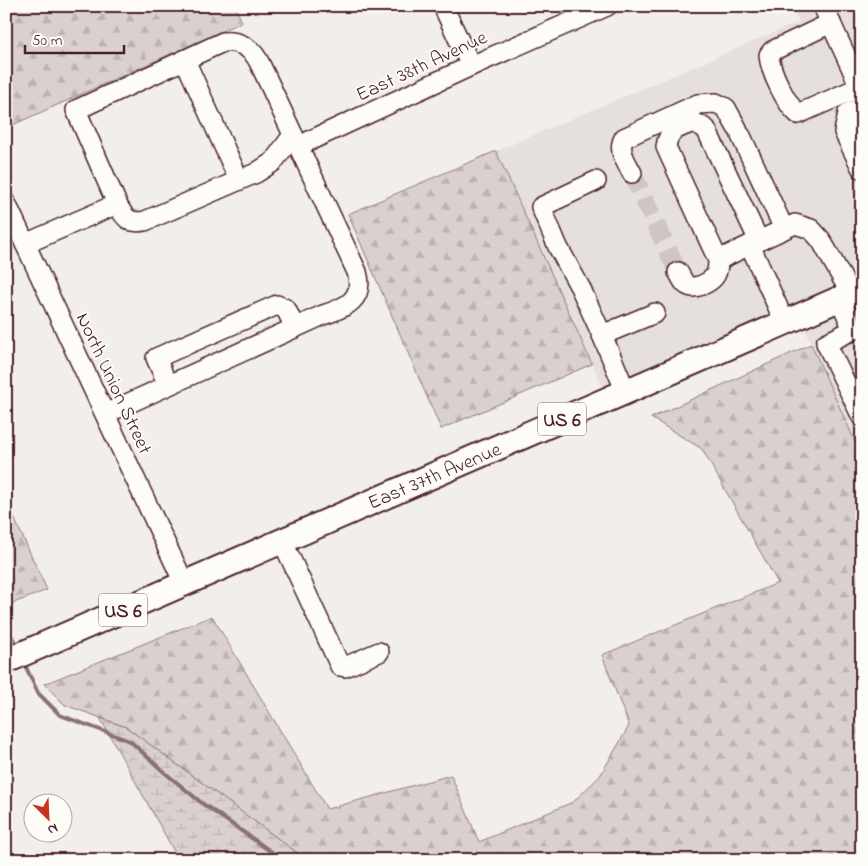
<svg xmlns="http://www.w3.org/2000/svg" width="868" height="866" viewBox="0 0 868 866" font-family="'Indie Flower',sans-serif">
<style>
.built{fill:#e5dfdd}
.forest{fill:url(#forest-firs);stroke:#92787d}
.wetland{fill:url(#wetland-marsh);stroke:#92787d}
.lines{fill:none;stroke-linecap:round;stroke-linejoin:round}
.stream{stroke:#8b6f75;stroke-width:4}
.minor-tunnel{stroke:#d0c5c5;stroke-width:19;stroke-dasharray:19 9;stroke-linecap:butt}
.minor-casing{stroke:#4a1f2b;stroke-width:22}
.major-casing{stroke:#4a1f2b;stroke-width:28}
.minor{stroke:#fdfcf7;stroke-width:19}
.major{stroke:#fdfcf7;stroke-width:24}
.labels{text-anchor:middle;stroke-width:4;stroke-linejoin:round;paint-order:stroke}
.shield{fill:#fdfcf7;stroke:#806168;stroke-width:1}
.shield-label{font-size:19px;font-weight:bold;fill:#4a1f2b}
.street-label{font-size:20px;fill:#4a1f2b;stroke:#fdfcf7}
</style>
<defs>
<pattern id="forest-firs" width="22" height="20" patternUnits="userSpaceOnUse" patternTransform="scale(1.25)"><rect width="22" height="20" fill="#d9d0cf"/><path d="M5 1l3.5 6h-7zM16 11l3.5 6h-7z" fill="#bcb2b2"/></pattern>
<pattern id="wetland-marsh" width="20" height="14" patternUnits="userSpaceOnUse" patternTransform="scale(1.25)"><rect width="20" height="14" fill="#d9d0cf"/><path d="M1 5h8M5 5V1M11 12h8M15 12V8" fill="none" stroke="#bcb2b2"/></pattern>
</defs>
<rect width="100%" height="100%" fill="#f2efeb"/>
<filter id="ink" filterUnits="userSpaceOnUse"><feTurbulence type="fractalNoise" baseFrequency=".02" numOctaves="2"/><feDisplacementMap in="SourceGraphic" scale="10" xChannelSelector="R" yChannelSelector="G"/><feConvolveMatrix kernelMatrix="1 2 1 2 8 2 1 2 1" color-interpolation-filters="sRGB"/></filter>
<g filter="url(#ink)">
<g class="built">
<path d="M792,6H862V283L606,394L496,151L799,22Z"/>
<path d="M862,294V457L801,320Z"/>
</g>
<g class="forest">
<path d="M6,6H235L242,22L6,128Z"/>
<path d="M496,151L592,364L441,429L348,214Z"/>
<path d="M811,344L862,457V860H307L126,727L65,705L44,684L212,616L327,809L451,775L479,842L573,802L600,776L629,726L602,655L778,583L702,449L651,418Z"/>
<path d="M6,500L47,590L6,606Z"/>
</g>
<path class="wetland" d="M100,718L126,727L307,860H179Z"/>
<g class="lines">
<g class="stream">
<path d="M6,625L17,647"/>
<path d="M24,663L38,693L60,715L130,741L164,772L203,804L283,860"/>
</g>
<path class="minor-tunnel" d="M632,173L678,272"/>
<g class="minor-casing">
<g id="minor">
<path d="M443,6L471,66"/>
<path d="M823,6L862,91"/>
<path d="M831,23L772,51L769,55C770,71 786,104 798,114L860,87"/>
<path d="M185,60L239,180"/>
<path d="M862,107L848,113L844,132L862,169"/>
<path d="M741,136L784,229"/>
<path d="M309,141L471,66L607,6"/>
<path d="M632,173C626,161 617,150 624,138L698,104L716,103L726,108L737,128"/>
<path d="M596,181L541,207L558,247L581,289L602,335L626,392"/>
<path d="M6,203L184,583"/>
<path d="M117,204C125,218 128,224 145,221L256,173L273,162L293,135"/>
<path d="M25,244L117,204L76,110L223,42C241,40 254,50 261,66L357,272C365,300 345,308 323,315L105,414"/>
<path d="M718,260L750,245"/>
<path d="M678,272C681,276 683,283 687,285C694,290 707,284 713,278C718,273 718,266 718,260L666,147C668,129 679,128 694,122L706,129L759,241"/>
<path d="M840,299L853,330L826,343L862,417"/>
<path d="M785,323L750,245L795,224L811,229L821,240L851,294"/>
<path d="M602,335L655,313"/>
<path d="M168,385L156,358L277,305L286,309L295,328"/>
<path d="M282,540L340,666L345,667L379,652"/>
</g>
</g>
<g class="major-casing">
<path id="major" d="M6,661L862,289"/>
</g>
<use href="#minor" class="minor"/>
<use href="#major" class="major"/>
</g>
</g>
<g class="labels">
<g class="shield">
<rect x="538" y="402.5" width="48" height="33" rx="4"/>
<rect x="99" y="593.5" width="48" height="33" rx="4"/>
</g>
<g class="shield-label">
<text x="562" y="426">US 6</text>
<text x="123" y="617">US 6</text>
</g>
<g class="street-label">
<text transform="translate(421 65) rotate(-25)" y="7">East 38th Avenue</text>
<text transform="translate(115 383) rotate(65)" y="7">North Union Street</text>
<text transform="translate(434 475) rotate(-23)" y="7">East 37th Avenue</text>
</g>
</g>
<rect width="868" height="866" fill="none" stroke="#fdfcf7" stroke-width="25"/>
<rect x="12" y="12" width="843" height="841" fill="none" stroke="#4a1f2b" stroke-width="2" filter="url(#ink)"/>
<g transform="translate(48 818) rotate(156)"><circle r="24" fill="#fdfcf7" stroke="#b5a4a5"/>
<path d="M0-4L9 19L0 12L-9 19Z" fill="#c8321e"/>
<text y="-8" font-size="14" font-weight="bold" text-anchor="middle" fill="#4a1f2b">N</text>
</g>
<path d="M25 45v8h99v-8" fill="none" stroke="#4a1f2b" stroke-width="2.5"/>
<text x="32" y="45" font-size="15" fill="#4a1f2b" stroke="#fdfcf7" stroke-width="4" paint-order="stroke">50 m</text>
</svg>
